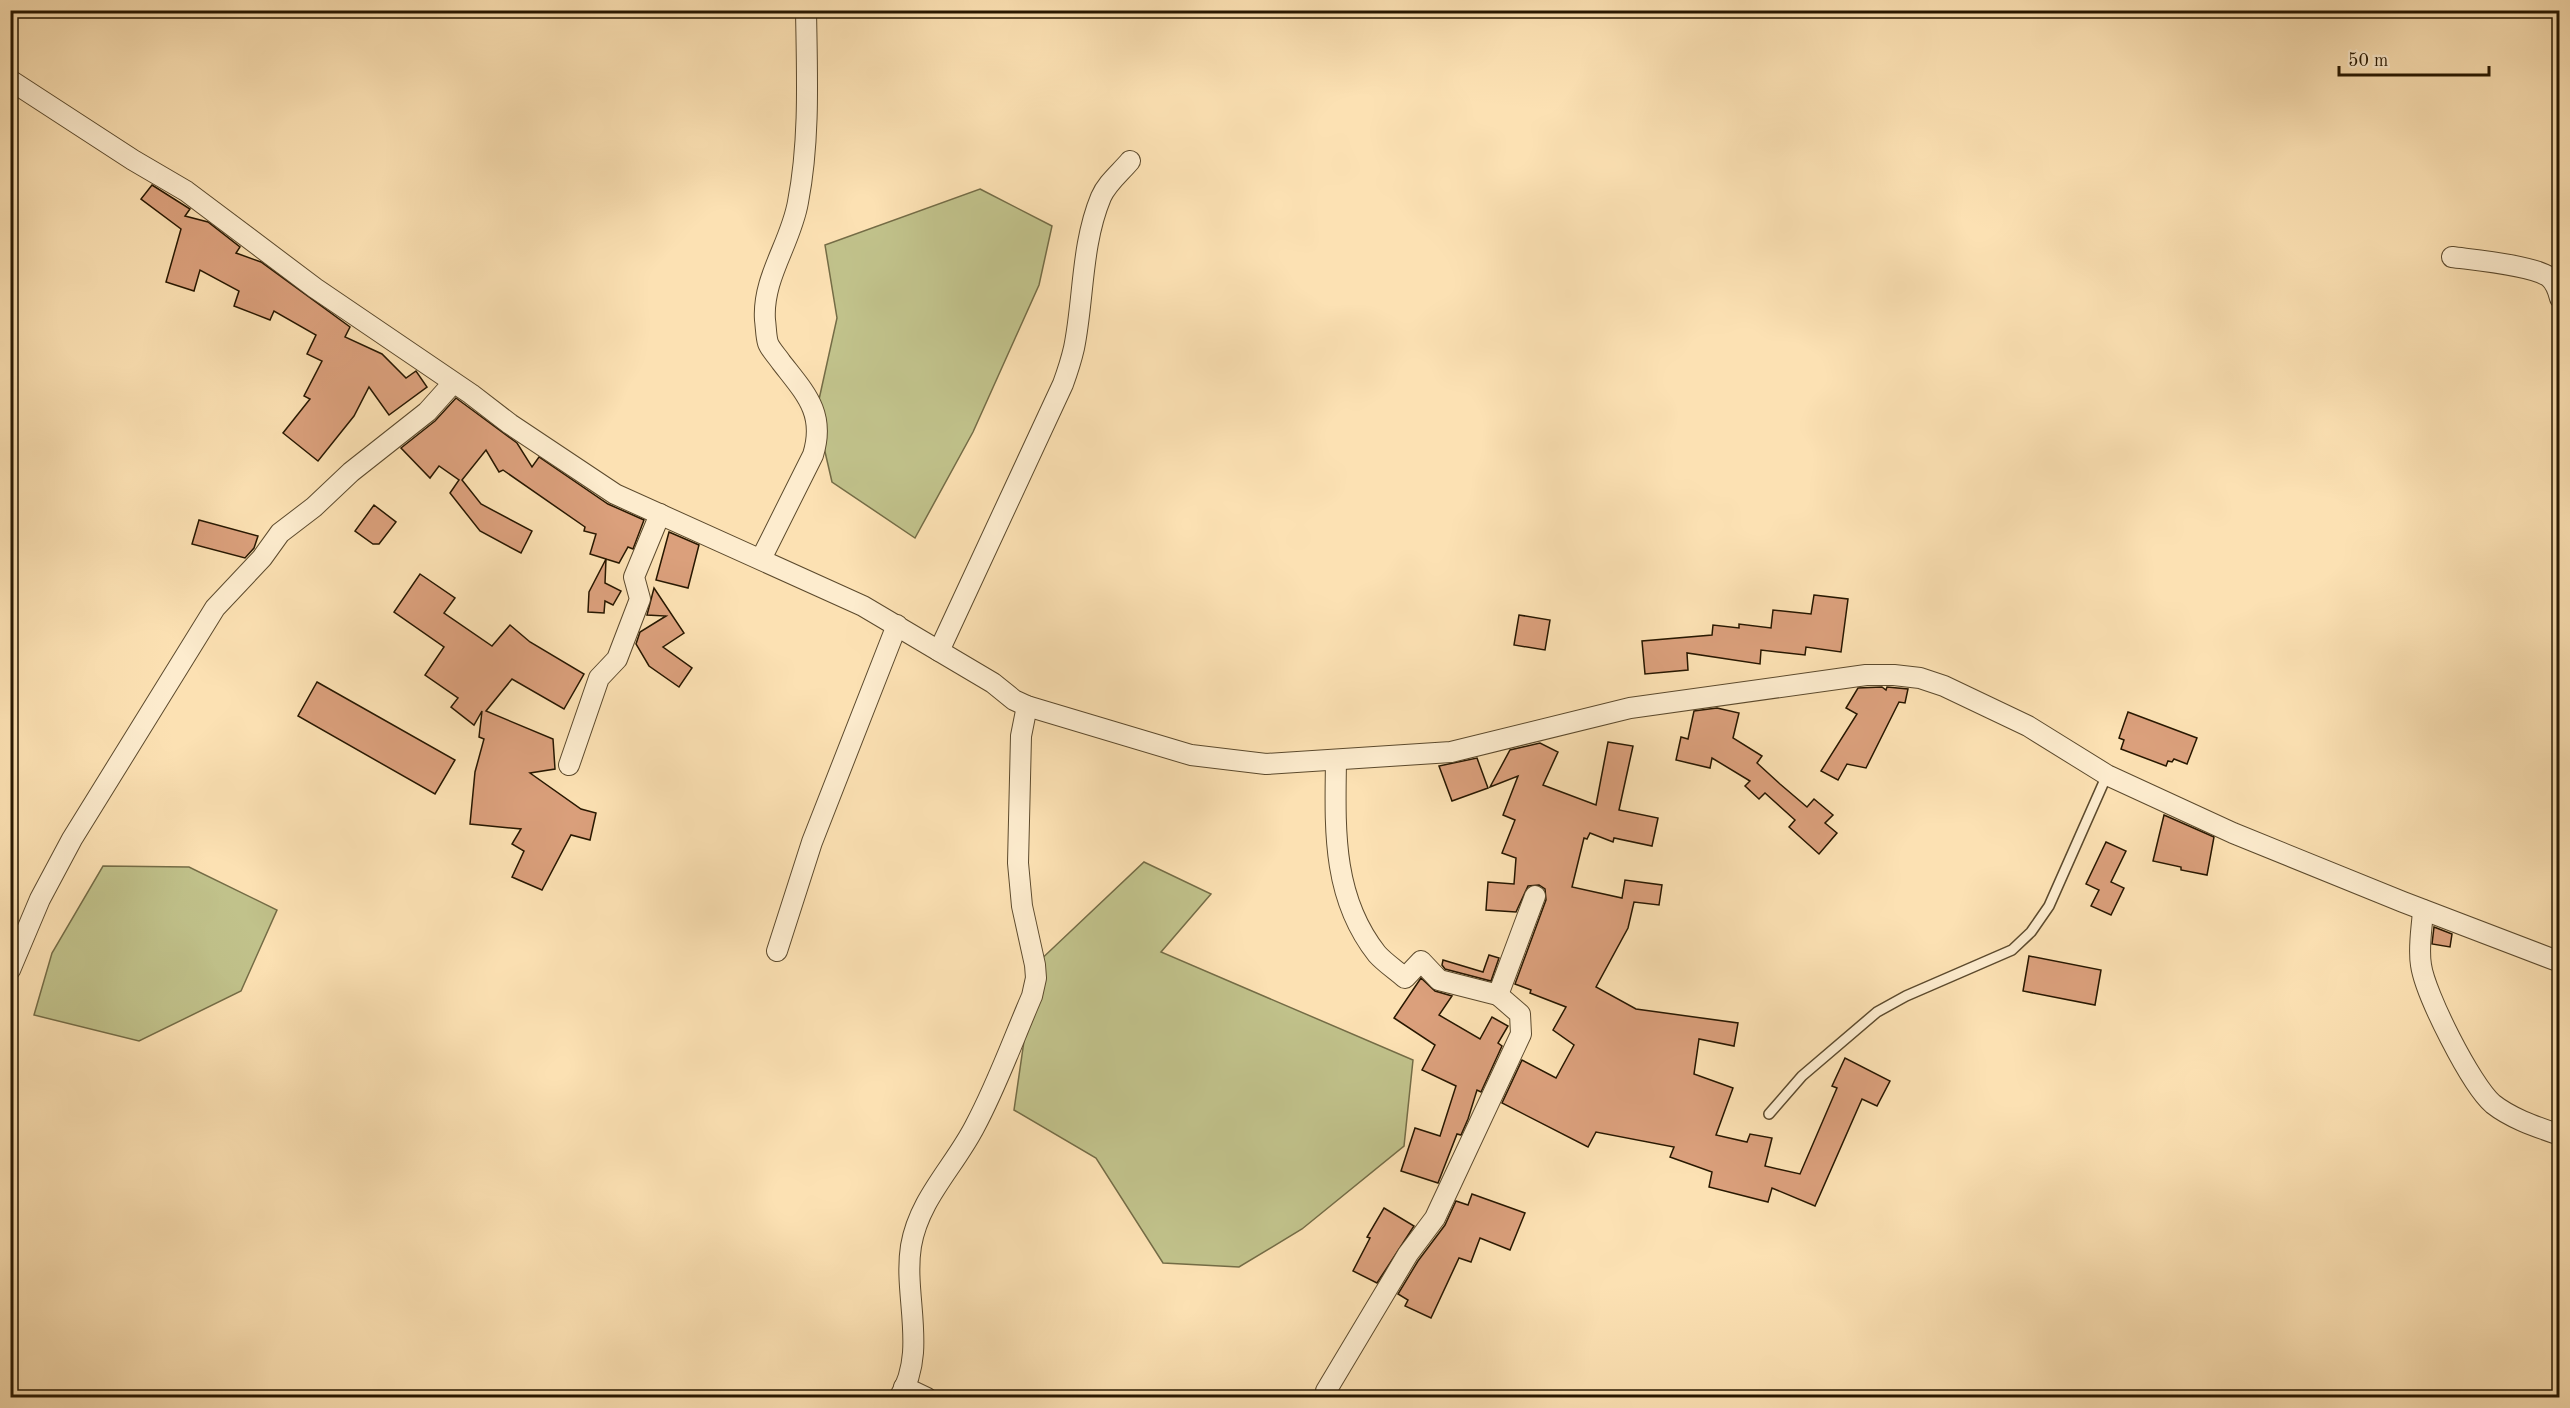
<svg xmlns="http://www.w3.org/2000/svg" width="2570" height="1408" viewBox="0 0 2570 1408" font-family="'Old Standard TT',serif">
<style>
.green{fill:#c1c28b;stroke:#746c46;stroke-width:1.5}
.building{fill:#dba07c;stroke:#271700;stroke-width:1.5}
.lines{fill:none;stroke-linecap:round;stroke-linejoin:round}
.lane-casing{stroke:#5c4a2d;stroke-width:12}
.street-casing{stroke:#5c4a2d;stroke-width:22}
.lane{stroke:#fdecce;stroke-width:9}
.street{stroke:#fdecce;stroke-width:20}
</style>
<rect width="100%" height="100%" fill="#fce1b3"/>
<filter id="stains"><feTurbulence type="fractalNoise" baseFrequency=".00333" numOctaves="4"/><feColorMatrix values="0 0 0 0 .2 0 0 0 0 .09 0 0 0 0 .02 0 0 0 .5 -.17"/></filter>
<radialGradient id="worn" r=".72"><stop offset=".6" stop-color="#630" stop-opacity="0"/><stop offset="1" stop-color="#630" stop-opacity=".3"/></radialGradient>
<g class="green">
<path d="M980,189L1052,226L1039,285L973,432L915,538L832,482L816,413L837,318L825,245Z"/>
<path d="M1144,862L1211,894L1161,952L1413,1060L1404,1146L1302,1229L1239,1267L1163,1263L1096,1158L1014,1110L1035,965Z"/>
<path d="M103,866L189,867L277,910L241,991L139,1041L34,1015L52,953Z"/>
</g>
<g class="building">
<path d="M152,185L190,209L185,216L208,222L240,247L236,253L261,262L350,327L345,337L382,354L406,378L416,371L427,387L389,415L369,387L354,416L318,461L283,433L310,399L304,396L322,361L307,354L316,335L274,311L270,320L234,306L239,291L200,270L194,291L166,282L181,229L141,199Z"/>
<path d="M456,398L517,443L532,467L539,457L608,504L644,520L633,549L628,547L619,563L606,559L605,583L621,591L613,605L605,601L604,613L588,612L589,592L606,559L590,554L596,534L584,531L585,527L503,470L499,472L486,450L462,480L481,504L532,531L521,553L480,531L450,493L459,480L439,466L430,478L401,448L435,421Z"/>
<path d="M374,505L396,522L379,544H373L355,531Z"/>
<path d="M199,520L258,536L254,548L245,558L192,544Z"/>
<path d="M669,532L699,545L688,588L656,580Z"/>
<path d="M420,574L455,598L444,613L492,646L510,625L530,642L584,674L564,709L512,679L486,711L553,739L555,769L530,773L581,809L596,813L590,840L571,835L542,890L512,877L524,851L512,844L521,829L470,824L475,772L484,739L479,737L482,711L474,725L451,707L458,698L425,675L444,647L394,612Z"/>
<path d="M654,588L684,633L663,647L692,668L679,687L649,666L636,644L640,632L666,616L647,615Z"/>
<path d="M1814,595L1848,599L1841,652L1806,647L1805,655L1761,650L1760,664L1687,653L1688,670L1645,674L1642,641L1712,635L1713,625L1739,628V624L1771,628L1773,610L1811,614Z"/>
<path d="M1519,615L1550,620L1545,650L1514,645Z"/>
<path d="M317,682L455,760L435,794L298,716Z"/>
<path d="M1882,687L1886,690L1887,687L1908,689L1905,703L1899,702L1866,768L1847,764L1838,780L1821,771L1857,714L1846,708L1858,688Z"/>
<path d="M1717,708L1739,713L1733,738L1762,756L1757,763L1780,784L1807,807L1814,799L1833,815L1825,823L1837,833L1819,854L1789,827L1795,820L1765,793L1759,799L1745,786L1750,781L1712,758L1710,768L1676,760L1681,737L1688,739L1694,711Z"/>
<path d="M2128,712L2197,738L2187,764L2174,759L2172,762L2168,761L2166,766L2121,749L2124,740L2119,738Z"/>
<path d="M1608,742L1633,746L1619,810L1658,818L1652,846L1614,838L1613,842L1590,833L1587,839L1584,838L1572,887L1622,898L1625,880L1662,885L1659,905L1634,902L1628,928L1596,987L1636,1009L1738,1023L1734,1046L1699,1039L1694,1074L1733,1088L1716,1135L1747,1142L1750,1134L1772,1138L1765,1166L1800,1174L1837,1088L1832,1086L1845,1058L1890,1081L1877,1106L1862,1099L1815,1206L1772,1188L1768,1202L1709,1187L1712,1172L1670,1157L1674,1147L1596,1132L1588,1147L1502,1103L1522,1060L1556,1078L1574,1045L1553,1030L1566,1007L1530,993L1531,990L1515,984L1546,900L1545,889L1539,885L1528,886L1516,912L1486,910L1488,882L1514,884L1516,858L1502,853L1515,820L1503,815L1518,776L1490,787L1510,750L1540,743L1558,752L1543,785L1596,805Z"/>
<path d="M1477,758L1488,788L1452,801L1439,766Z"/>
<path d="M2164,815L2214,837L2207,875L2181,870V867L2153,861Z"/>
<path d="M2106,842L2126,851L2111,882L2124,888L2111,915L2091,906L2099,890L2086,884Z"/>
<path d="M2434,927L2452,934L2450,947L2432,944Z"/>
<path d="M1489,955L1499,958L1491,981L1445,969L1442,965L1443,960L1483,972Z"/>
<path d="M2029,956L2101,970L2095,1005L2023,991Z"/>
<path d="M1421,978L1435,991L1452,996L1439,1015L1480,1039L1492,1017L1508,1026L1498,1043L1502,1046L1481,1092L1477,1090L1468,1119L1461,1135L1457,1134L1438,1183L1401,1171L1415,1128L1440,1136L1456,1086L1422,1070L1435,1045L1394,1018Z"/>
<path d="M1472,1194L1525,1213L1510,1250L1480,1238L1471,1262L1459,1258L1431,1318L1405,1306L1408,1300L1398,1294L1418,1261L1445,1225L1456,1201L1468,1205Z"/>
<path d="M1384,1208L1414,1226L1377,1283L1353,1271L1370,1238L1367,1237Z"/>
</g>
<g class="lines">
<g class="lane-casing">
<path id="lane" d="M1769,1114L1802,1076L1877,1012L1906,996L2012,950L2031,932L2049,906L2107,775"/>
</g>
<g class="street-casing">
<g id="street">
<path d="M10,80L133,160L186,191L315,288L471,394L510,424L615,494L863,606L993,683L1014,700L1027,706L1191,755L1266,764L1451,752L1630,708L1866,675H1894L1920,678L1944,686L2028,726L2107,775L2233,833L2403,902L2560,962"/>
<path d="M2452,257C2474,260 2532,265 2549,277C2555,282 2558,290 2560,298"/>
<path d="M761,559L813,455C826,413 805,393 781,362C777,356 770,349 768,343C766,337 766,327 765,320C762,278 791,243 798,202C810,140 807,74 806,10"/>
<path d="M939,651L1063,384C1067,373 1071,361 1074,348C1084,299 1081,245 1101,197C1107,183 1120,173 1130,161"/>
<path d="M1336,761C1335,829 1332,897 1377,954C1385,963 1396,970 1405,978L1421,961L1439,980L1498,995L1535,896"/>
<path d="M569,765L599,678L617,659L640,599L634,577L660,514"/>
<path d="M2423,910C2422,928 2418,947 2421,965C2425,994 2471,1085 2493,1104C2512,1119 2537,1127 2560,1135"/>
<path d="M777,951L812,842L897,625"/>
<path d="M10,970L40,899L72,839L215,608L262,558L280,533L314,507L351,472L427,412L453,383"/>
<path d="M904,1387L927,1398"/>
<path d="M1326,1391L1408,1254L1435,1218L1521,1034L1520,1014L1498,995"/>
<path d="M899,1398C928,1352 903,1296 911,1246C919,1199 954,1167 975,1126C997,1085 1013,1040 1032,996L1036,978L1035,965L1022,906L1018,863L1021,736L1027,706"/>
</g>
</g>
<use href="#lane" class="lane"/>
<use href="#street" class="street"/>
</g>
<rect width="2570" height="1408" fill="none" stroke="#fce1b3" stroke-width="36"/>
<rect x="12" y="12" width="2546" height="1384" fill="none" stroke="#271700" stroke-width="3"/>
<rect x="18" y="18" width="2534" height="1372" fill="none" stroke="#271700" stroke-width="1.5"/>
<path d="M2339 66v9h150v-9" fill="none" stroke="#271700" stroke-width="3"/>
<text x="2348" y="66" font-size="18" fill="#271700" stroke="#fdecce" stroke-width="4.5" paint-order="stroke">50 m</text>
<rect width="100%" height="100%" filter="url(#stains)"/>
<rect width="100%" height="100%" fill="url(#worn)"/>
</svg>
